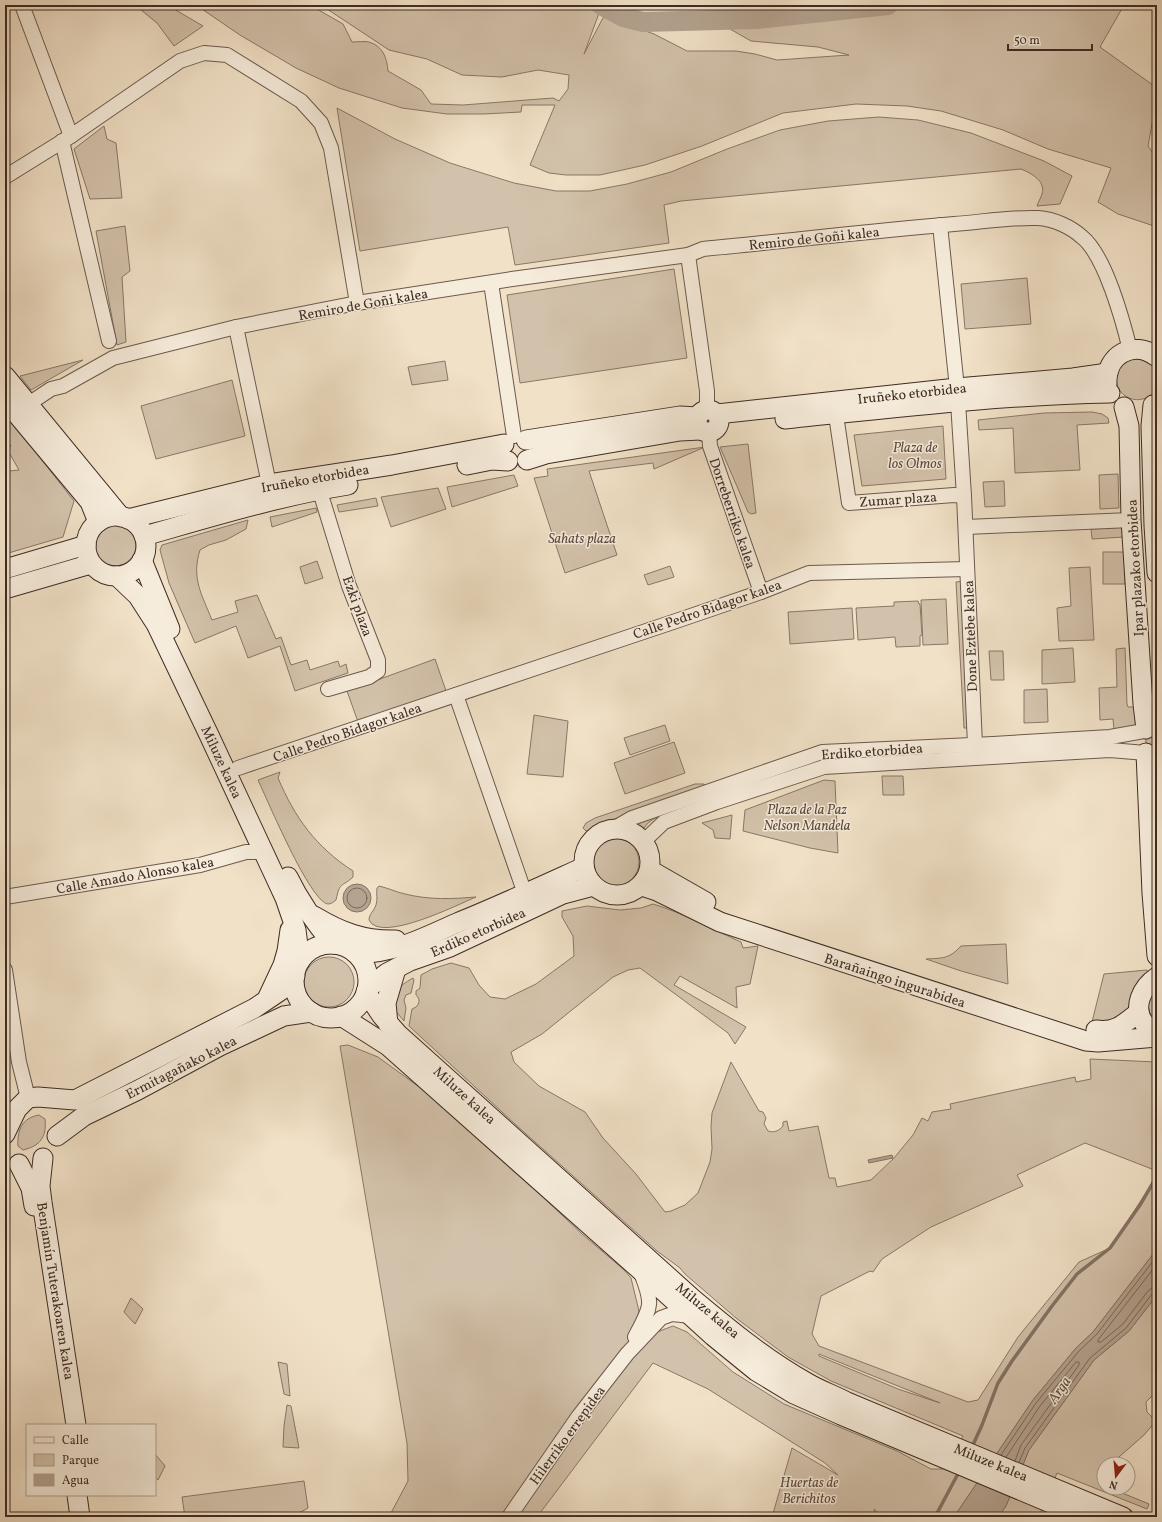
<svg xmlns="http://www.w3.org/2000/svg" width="1162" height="1522" viewBox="0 0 1162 1522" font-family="Vollkorn,serif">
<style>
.green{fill:#d3c2ab;stroke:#897768;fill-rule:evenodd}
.water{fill:#b4a390;stroke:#857365}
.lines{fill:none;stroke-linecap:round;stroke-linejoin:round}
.shore{stroke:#7a685a;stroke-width:1}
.stream{stroke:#857365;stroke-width:3.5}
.river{stroke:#b4a390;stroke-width:20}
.street-casing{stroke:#6c594e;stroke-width:16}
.secondary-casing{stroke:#3f2c25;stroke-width:21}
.street{stroke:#f6ecdb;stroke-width:14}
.secondary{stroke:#f6ecdb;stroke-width:19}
.labels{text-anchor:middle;stroke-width:3;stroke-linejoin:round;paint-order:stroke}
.street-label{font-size:14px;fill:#3f2c25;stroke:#f6ecdb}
.park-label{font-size:14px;font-style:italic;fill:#5d4a40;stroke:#f6ecdb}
.water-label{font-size:15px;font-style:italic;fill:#625045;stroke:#f6ecdb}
</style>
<rect width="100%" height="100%" fill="#f1e1c7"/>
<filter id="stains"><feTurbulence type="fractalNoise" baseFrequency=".005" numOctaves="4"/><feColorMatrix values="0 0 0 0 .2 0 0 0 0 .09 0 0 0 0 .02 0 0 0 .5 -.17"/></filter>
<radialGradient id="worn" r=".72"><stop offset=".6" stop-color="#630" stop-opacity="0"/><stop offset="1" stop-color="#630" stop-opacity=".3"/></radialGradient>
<g class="green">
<path d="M135,5H167L203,26L174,46L157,23Z"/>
<path d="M196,5H310L343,24L352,42C357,42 364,41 369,42C383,46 387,58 388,71L421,90L431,104L463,105L553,98L559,101L568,89L569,75L538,70L502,77L462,75L427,59L389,50L321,5H602L584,54L604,16L654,34L687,51H736L755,54L777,60L849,55L818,47L751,41L716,21L757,19L888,5H1124L1100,47L1157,88V96L1148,146L1157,159V227L1118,214L1098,202L1111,168L1048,149L1003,130L941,111L907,106L856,104L783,113L702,146L645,165L600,175H566L549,173L530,165L555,105H522L521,112L484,114H447L402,108L339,88L296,68L240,35Z"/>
<path d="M337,108L395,139L450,163L514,183L556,191H590L627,184L671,172L727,149L780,130L828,121L879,117L918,120L971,133L1044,161L1072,176L1060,204L1037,206C1038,202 1041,198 1042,194C1046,181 1031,173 1021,169L681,201L664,205L669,243L515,265L508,227L360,251Z"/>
<path d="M104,126L107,139L116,143L122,198L90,199L74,149Z"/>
<path d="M125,226L130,271L122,277L126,342L117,345L96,231Z"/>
<path d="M674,269L687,358L520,383L507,295Z"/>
<path d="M1027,278L1031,324L965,329L961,284Z"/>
<path d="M1131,357L1151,361L1157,369V388C1141,413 1106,394 1119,367C1121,363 1127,360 1131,357Z"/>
<path d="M83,360L31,390L20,376Z"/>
<path d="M445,361L448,380L412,385L408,367Z"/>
<path d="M232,380L245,436L156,459L141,406Z"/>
<path d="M1092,412L1102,414L1108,418L1109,423L1077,425L1080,470L1015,473L1013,428L979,430L978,420L1044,413Z"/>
<path d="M5,413L74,501L63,537L5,554V474H9V471L19,470L7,449L11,446L5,438Z"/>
<path d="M943,426L946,479L862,486L854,435Z"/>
<path d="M748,444L756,513L751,514L748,512L720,447Z"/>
<path d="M705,447L654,469L653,463L589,471L617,555L565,573L534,478L548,476L547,469Z"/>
<path d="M1118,474L1119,508L1100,509L1099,475Z"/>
<path d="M514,475L518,486L452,507L447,487Z"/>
<path d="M1004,481L1005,506L985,507L983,482Z"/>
<path d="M438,488L446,509L391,527L381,497Z"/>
<path d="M376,498L378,506L339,512L337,505Z"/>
<path d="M316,508L317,512L272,527L270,517Z"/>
<path d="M248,520L246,529L226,540L209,545L200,550C191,578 202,595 212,620L238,612L235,601L257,595L276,639L281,637L291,665L307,660L310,670L338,661L340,667L346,664L348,673L295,691L280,646L248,658L236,626L195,643L169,583L160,550L162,545Z"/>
<circle cx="115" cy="545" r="21"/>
<path d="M1124,527V537L1092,539L1091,529Z"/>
<rect x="1103" y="552" width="22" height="32"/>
<path d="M317,561L323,578L305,584L300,567Z"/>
<path d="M670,566L674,577L648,585L644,575Z"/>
<path d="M1090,567L1094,640L1059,641L1057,608L1071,606L1069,568Z"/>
<path d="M964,581L971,728H964L956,582Z"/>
<path d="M946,599L948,644L923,645L921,600Z"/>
<path d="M918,601L919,604H920L922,635L920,636V646L896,647L895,637L858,640L856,608L894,606V602Z"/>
<path d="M852,608L854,639L790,644L788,612Z"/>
<path d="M1073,648L1075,682L1042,684V650Z"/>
<path d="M1125,648L1127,704L1128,707H1139L1137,725L1131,728L1114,730L1113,719L1100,720L1099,688L1117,687L1116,649Z"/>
<path d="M989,651H1003L1004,680H991Z"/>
<path d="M435,659L446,691L358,722L347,691Z"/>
<path d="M1047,689L1048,722L1024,723V690Z"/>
<path d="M534,715L568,721L563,777L527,774Z"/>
<path d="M665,725L670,741L630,755L624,738Z"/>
<path d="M1157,728V753C1142,749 1142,731 1157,728Z"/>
<path d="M674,742L685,773L625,794L614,763Z"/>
<path d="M280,772L278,778C295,818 316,847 353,871V877C341,888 340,881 336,900C334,902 331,904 328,904C310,902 267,799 258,780Z"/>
<path d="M882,776H903L904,795H883Z"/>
<path d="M824,780L835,781L838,853L810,848L743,831L745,810Z"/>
<path d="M695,784H704L706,788L606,824L592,830L586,831L583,828L586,823L595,818Z"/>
<path d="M752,786L655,818L648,823L644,828L633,822Z"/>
<path d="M732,815L730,839L715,838L713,830L702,823Z"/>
<circle cx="615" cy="862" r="24"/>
<path d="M379,886C388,888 396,892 405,894C429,900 452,899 476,897C459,904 380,944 369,920C369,914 374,911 376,905C378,899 376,894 377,888Z"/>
<path d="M653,904C683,913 712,929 741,942L743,948L758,946L750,984L736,987L737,1008L680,976L674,985L746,1027L735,1044L728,1033L640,968L628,970L613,977L542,1034L511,1052L514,1062L539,1086L585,1112L603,1138L636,1174L665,1212L671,1211L685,1205L698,1193L710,1162L712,1149L711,1126L712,1113L731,1062L759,1111L763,1112L766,1118L764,1124L768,1131C774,1133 779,1131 783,1126V1122L787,1121L789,1131L818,1126L829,1178H835L837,1187L871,1180L894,1158L913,1135L922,1118L928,1121L932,1112L951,1109L950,1104L1075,1077L1076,1082L1091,1079L1090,1059L1157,1062V1171L1085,1143L1017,1175L1023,1186L931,1227L882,1259L873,1272L870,1271L821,1296L812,1334L819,1346L968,1402L978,1400L1018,1337L1079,1262L1110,1248L1157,1176V1249L1093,1332L1076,1348L1033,1400L954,1517H882L874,1509L876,1517H772L792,1448L838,1475L825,1463L708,1389L653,1363L537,1517H378L391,1513L408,1481L407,1443L340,1046L348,1045L378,1057L426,1092L506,1162L582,1234L623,1269L631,1278L639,1311L627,1354L657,1332L673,1326L687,1332L733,1372L784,1404L897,1451L931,1469H943L963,1436L831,1381L788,1357L736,1318L685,1274L680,1268L657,1251L515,1124L409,1026L412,1009L416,1007C420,1003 420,999 416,995V991L420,988L421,975L432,969L451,963L469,968L479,985L490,997L505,999L536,984L574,956L573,936L562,917V911L587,906L620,910L641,908ZM819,1354L940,1403L898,1389L819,1356Z"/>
<path d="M1006,944L1008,984L961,971L926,959C943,958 949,959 961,946Z"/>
<circle cx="329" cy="982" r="25"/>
<path d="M1147,970L1148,978L1126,1017L1114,1021L1092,1022L1104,974Z"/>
<path d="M413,978L414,980L411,993L406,995L404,1000L406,1008L404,1021L393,1008C397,989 396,988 413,978Z"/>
<path d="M1157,985V1027C1147,1021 1143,1005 1148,995C1150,992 1154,988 1157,985Z"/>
<path d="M39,1115L45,1119C47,1137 40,1146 23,1150L18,1146C17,1130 22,1118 39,1115Z"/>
<path d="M1157,1295V1391L1146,1402L1147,1412L1156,1421L1144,1435L1111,1464H1104V1471L1100,1475L1104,1488H1110L1149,1504L1147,1509L1057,1473L1039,1517H998L1006,1506L1029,1450L1094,1360L1129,1331Z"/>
<path d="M131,1298L143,1309L135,1324L124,1312Z"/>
<path d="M278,1362L287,1364L290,1396L284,1394Z"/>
<path d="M287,1405L291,1406L299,1448L283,1447L284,1426Z"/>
<path d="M155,1454L165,1466L158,1480L155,1477Z"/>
<path d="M304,1481L308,1508L292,1517H185L182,1497Z"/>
</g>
<g class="water">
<circle cx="357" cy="898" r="14"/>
<path d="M892,1155L893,1158L869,1163L868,1160Z"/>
<path d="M1157,1249V1295L1129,1331L1094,1360L1029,1450L1006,1506L998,1517H954L1033,1400L1076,1348L1093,1332Z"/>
</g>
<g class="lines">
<g class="shore">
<circle cx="357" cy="898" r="10"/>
<path d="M1157,1264L1098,1340V1342H1101L1123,1324L1148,1291L1152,1288H1157"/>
<path d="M1001,1455L1036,1403L1079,1351L1097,1334L1157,1256"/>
<path d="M1006,1457L1040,1406L1076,1362H1079V1365L1021,1445L1015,1461"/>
<path d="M1019,1462L1025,1448L1090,1358L1126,1328L1152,1294L1157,1293"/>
</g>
<g class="stream">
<path d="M972,1447L982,1425L998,1383L1012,1361L1052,1306L1077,1274L1110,1248L1140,1205L1157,1176"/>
<path d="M935,1517L960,1470"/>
</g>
<path class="river" d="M601,5L623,17L643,22L757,19L888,5"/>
<g class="street-casing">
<g id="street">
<path d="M22,5L71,136"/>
<path d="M62,141L109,341"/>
<path d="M5,177L71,136L180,61L204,53L227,55L301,101L321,123L331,148L357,303"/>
<path d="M940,225L957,388"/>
<path d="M688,255L707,391V410"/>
<path d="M491,283L514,436"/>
<path d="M236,327L269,484"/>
<path d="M958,402L964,496L975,745"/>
<path d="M27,405L51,389L63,386L113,358L236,327L357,303L512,279L688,255L703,249C787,241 870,231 954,224C982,222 1010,217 1038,218C1054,219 1071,227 1082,237C1105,255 1123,321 1130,350"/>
<path d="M836,415L849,503L954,495L964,496"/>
<path d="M709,433L710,446L761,592"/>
<path d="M316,490L322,498L349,586L378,660V671L369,677L328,689"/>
<path d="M966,527L1131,520"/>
<path d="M456,695L525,894"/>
<path d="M238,768L676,621L761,592L809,573L967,569"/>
<path d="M613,829L632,818L822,752L993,744L1110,737L1144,731"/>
<path d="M644,841L664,822L717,802L824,767L1110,750L1146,753"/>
<path d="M5,897L200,865L246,852H265"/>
<path d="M5,970L19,1062L28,1098"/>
<path d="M635,1337C651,1307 654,1305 641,1273"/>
<path d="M509,1517L578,1417L627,1354L661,1318L672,1314L691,1316"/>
</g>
</g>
<g class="secondary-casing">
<g id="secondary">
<path d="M5,376L121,517"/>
<path d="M1107,384C1105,355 1134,339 1157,357"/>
<path d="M5,400L90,502L98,522"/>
<path d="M1153,405L1151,426L1154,525L1157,573"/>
<path d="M1124,407L1129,426L1131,520L1143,704L1146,729"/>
<circle cx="708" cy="421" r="11"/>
<path d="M717,414L957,388L1073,378L1108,373"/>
<path d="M785,419C893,408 1001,395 1110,393"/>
<path d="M526,440L680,416L698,417"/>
<path d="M527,460L546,454L680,431L700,430"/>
<path d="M467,465L492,460L508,461"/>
<circle cx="116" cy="546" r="30"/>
<path d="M128,519L269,484L392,465L504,444"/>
<path d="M144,536C211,517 279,496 348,485"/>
<path d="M142,560L170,629"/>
<path d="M5,569L86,545"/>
<path d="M117,576L138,596L156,624L209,735L285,898L296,930L300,961"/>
<path d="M5,589L91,564"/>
<path d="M1146,753L1152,893L1157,956"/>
<circle cx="617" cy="862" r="33"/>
<path d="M650,870L706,902"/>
<path d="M288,877C300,902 315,923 333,944"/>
<path d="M642,886L657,891L720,922L1086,1041L1098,1042L1157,1037"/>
<path d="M314,916C341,932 363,941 396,940"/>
<circle cx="331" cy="981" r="37"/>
<path d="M355,953C392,955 425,937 459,922C501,905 542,886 584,867"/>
<path d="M367,989L387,973L410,961L450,947L563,894L593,886"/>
<path d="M366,992L382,1016L398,1034L693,1299C729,1329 765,1359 806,1382C819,1390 834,1395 847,1402L1123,1517"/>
<path d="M268,997L283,965L287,951L290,930"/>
<path d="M341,1016L388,1046L639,1269L713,1336L756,1371L794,1394L841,1415L1084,1517"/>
<path d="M1144,1023C1132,1007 1142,987 1157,977"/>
<path d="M388,1024L386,1003L396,969"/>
<path d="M1096,1030C1116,1033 1125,1023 1139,1012"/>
<path d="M5,1134L17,1109L28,1098L38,1097L75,1100L255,1008L283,989L295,976"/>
<path d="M57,1136L84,1116L138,1090L220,1046L284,1016L311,1012"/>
<path d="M43,1158L40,1186L42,1202L76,1425"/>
<path d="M19,1164L31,1188L34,1206"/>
<path d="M77,1495L80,1517"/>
</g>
</g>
<use href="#street" class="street"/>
<use href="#secondary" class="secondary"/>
</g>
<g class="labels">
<g class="street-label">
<text transform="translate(814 238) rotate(-6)" y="5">Remiro de Goñi kalea</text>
<text transform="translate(363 304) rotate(-10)" y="5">Remiro de Goñi kalea</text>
<text transform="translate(912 393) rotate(-6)" y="5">Iruñeko etorbidea</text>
<text transform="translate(315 478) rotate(-10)" y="5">Iruñeko etorbidea</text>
<text transform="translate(898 499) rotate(-4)" y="5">Zumar plaza</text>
<text transform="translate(733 513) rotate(71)" y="5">Dorreberriko kalea</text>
<text transform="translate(1135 568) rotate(-93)" y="5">Ipar plazako etorbidea</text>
<text transform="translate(358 606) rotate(70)" y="5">Ezki plaza</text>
<text transform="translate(707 609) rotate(-19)" y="5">Calle Pedro Bidagor kalea</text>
<text transform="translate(970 636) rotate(-92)" y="5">Done Eztebe kalea</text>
<text transform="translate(347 732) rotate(-19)" y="5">Calle Pedro Bidagor kalea</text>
<text transform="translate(872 751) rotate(-4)" y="5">Erdiko etorbidea</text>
<text transform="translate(222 762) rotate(65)" y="5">Miluze kalea</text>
<text transform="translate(135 875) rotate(-10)" y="5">Calle Amado Alonso kalea</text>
<text transform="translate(478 932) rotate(-24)" y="5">Erdiko etorbidea</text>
<text transform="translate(895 980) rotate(18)" y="5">Barañaingo ingurabidea</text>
<text transform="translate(181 1067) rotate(-27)" y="5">Ermitagañako kalea</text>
<text transform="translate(465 1095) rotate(42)" y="5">Miluze kalea</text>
<text transform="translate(56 1291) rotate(81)" y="5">Benjamín Tuterakoaren kalea</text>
<text transform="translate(708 1310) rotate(40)" y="5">Miluze kalea</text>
<text transform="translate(567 1435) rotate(-54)" y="5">Hilerriko errepidea</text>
<text transform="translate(991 1462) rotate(22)" y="5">Miluze kalea</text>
</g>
<g class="park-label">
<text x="915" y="452">Plaza de<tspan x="915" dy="16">los Olmos</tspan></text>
<text x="582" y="543">Sahats plaza</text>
<text x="807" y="814">Plaza de la Paz<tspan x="807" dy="16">Nelson Mandela</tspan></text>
<text x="809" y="1487">Huertas de<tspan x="809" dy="16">Berichitos</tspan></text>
</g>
<g class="water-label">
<text transform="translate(1059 1390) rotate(-56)" y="5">Arga</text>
</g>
</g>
<rect width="1162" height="1522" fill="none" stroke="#f1e1c7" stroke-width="20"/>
<rect x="6" y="6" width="1150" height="1510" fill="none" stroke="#3f2c25" stroke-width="2"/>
<rect x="10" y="10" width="1142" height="1502" fill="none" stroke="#3f2c25"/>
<rect x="26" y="1424" width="130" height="72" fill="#f6ecdb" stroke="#ad9f92"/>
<rect x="34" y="1437" width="20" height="6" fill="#f6ecdb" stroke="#ad9f92"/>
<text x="62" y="1444" font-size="12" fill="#3f2c25">Calle</text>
<rect x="34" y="1454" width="20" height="12" fill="#d3c2ab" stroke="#ad9f92"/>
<text x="62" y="1464" font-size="12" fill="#3f2c25">Parque</text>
<rect x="34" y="1474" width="20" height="12" fill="#b4a390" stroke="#ad9f92"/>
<text x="62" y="1484" font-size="12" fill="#3f2c25">Agua</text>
<g transform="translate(1116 1476) rotate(196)"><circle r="19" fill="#f6ecdb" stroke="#ad9f92"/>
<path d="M0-3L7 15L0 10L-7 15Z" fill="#8f2418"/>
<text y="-6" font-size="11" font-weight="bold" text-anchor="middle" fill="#3f2c25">N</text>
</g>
<path d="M1008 44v6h84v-6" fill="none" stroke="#3f2c25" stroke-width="2"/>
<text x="1014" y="44" font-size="12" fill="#3f2c25" stroke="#f6ecdb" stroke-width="3" paint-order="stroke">50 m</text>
<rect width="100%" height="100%" filter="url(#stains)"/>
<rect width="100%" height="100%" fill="url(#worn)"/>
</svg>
